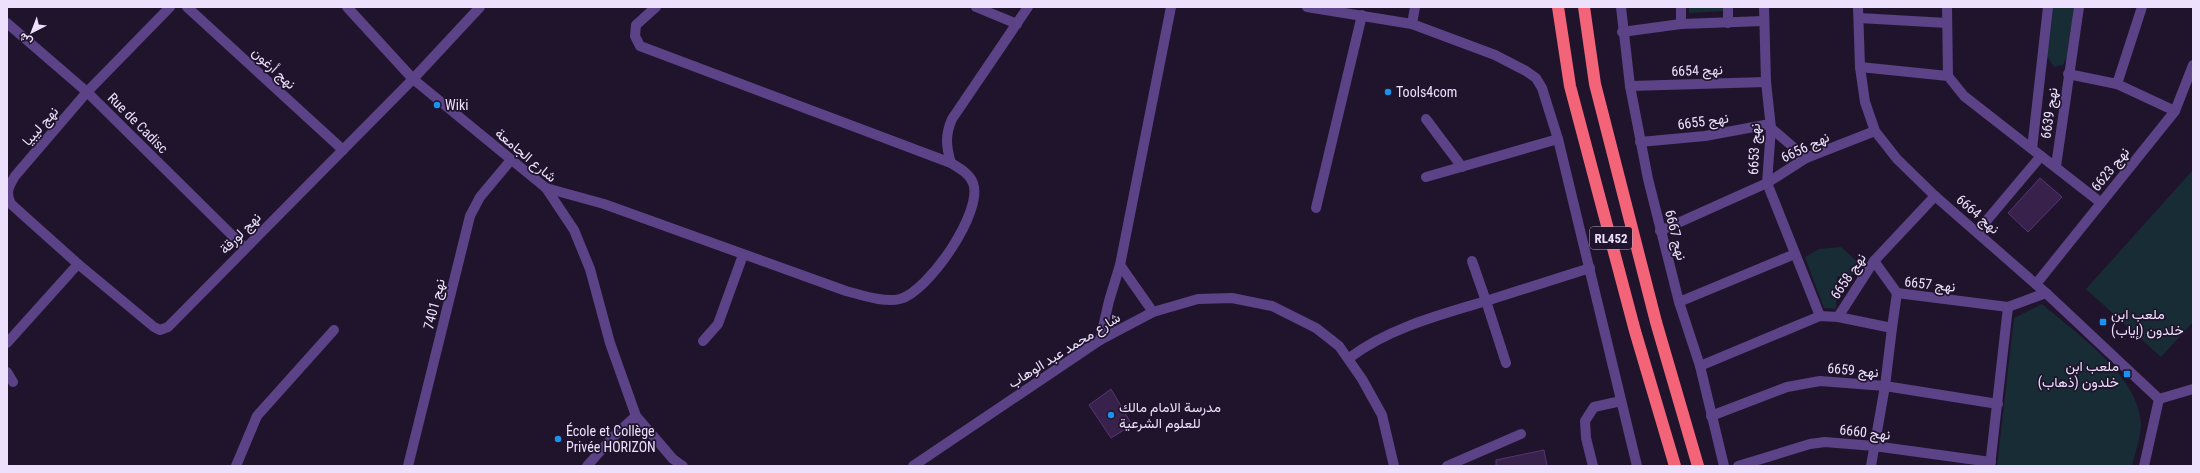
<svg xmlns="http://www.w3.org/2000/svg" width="2200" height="473" viewBox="0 0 2200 473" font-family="'Roboto Condensed',Vazirmatn,sans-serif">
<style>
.green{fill:#172c35}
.building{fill:#38214b;stroke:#573576}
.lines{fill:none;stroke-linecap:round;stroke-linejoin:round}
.minor{stroke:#5c4287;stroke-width:10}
.highway{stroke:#f46478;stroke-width:12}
.poi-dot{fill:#1a92ef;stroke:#20142c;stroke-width:1.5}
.labels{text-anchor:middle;stroke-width:3.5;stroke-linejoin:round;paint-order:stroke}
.shield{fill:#20142c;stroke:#b0a3be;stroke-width:1}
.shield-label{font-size:13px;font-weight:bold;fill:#ede0fd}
.street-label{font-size:14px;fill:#ede0fd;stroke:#20142c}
.poi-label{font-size:14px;fill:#ede0fd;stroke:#20142c;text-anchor:start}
</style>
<rect width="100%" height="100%" fill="#20142c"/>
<g class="green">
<path d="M1689,7H1723L1724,11L1689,13Z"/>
<path d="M2050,7H2074L2067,57L2063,65L2054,67L2045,53Z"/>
<path d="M2193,170V322L2161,357L2086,289Z"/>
<path d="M1841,247L1861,265L1851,277L1837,276L1836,309L1824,308L1805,257L1819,249Z"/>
<path d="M2042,304C2076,334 2139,375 2141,424C2141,437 2135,453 2132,466H1997L2014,318Z"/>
</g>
<g class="building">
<path d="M2040,178L2062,197L2028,232L2008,213Z"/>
<path d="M1111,389L1132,425L1111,438L1089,405Z"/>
<path d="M1544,450L1547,466H1496V460Z"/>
</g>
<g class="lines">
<g class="minor">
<path d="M170,7L87,92L15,176C9,186 5,193 11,204L78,264L154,327L160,330L168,327L173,322L413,79L480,7"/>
<path d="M187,7L343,150"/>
<path d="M347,7L413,79L546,188L574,230L590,269L610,343L636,416L673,459L683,466"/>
<path d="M656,7L636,25L635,36L640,46L951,163"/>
<path d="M976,7L1017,24"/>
<path d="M1307,7L1412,24L1495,55L1526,71L1536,78L1542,88L1558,139L1637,466"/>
<path d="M1621,7L1630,86L1648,179L1679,302L1700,366L1724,466"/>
<path d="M1728,7V23"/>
<path d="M1764,7L1766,82L1771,128L1767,183L1820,316"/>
<path d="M1858,7L1860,67L1865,102L1875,131L1897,159L1935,196L2046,293L2159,399"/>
<path d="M1947,7L1948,76L1964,96L2041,156L1977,232"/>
<path d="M1859,18L1947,23"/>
<path d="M7,23L87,92L245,248"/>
<path d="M1412,24L1415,7"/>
<path d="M1681,24V7"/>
<path d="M1622,32L1681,24L1764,21"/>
<path d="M1860,67L1948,76"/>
<path d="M2068,74L2117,84L2175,111"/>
<path d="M2117,84L2142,7"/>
<path d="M1630,86L1766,82"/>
<path d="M1426,119L1462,167"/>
<path d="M1771,128L1806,158"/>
<path d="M1640,142L1705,136L1770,124"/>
<path d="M2032,149L2048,7"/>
<path d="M2041,156L2100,202"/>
<path d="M2056,166L2079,7"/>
<path d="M1426,177L1558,139"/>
<path d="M546,188L604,204L846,291C862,295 884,303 900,299C928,292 984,211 973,183C969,173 959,168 951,163C946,146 945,135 952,119L1028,7"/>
<path d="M1316,208L1362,15"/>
<path d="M1660,231L1767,183L1806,158L1875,131"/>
<path d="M1874,261L1897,293"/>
<path d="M1120,265L1153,312"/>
<path d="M2036,284L2175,111L2193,65"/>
<path d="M1679,302L1795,254"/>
<path d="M1838,317L1874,261L1935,196"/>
<path d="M1100,340L1109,301L1120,265L1171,7"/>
<path d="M703,341L718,324L743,255"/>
<path d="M7,343L78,264"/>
<path d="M1349,358C1389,328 1439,315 1486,301L1472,261"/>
<path d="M1506,363L1486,301L1590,268"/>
<path d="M1700,366L1820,316L1838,317L1892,328L1897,293L2008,307L2046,293"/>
<path d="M7,372L13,382"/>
<path d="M1711,416L1787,387L1820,381L1885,386L1998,404"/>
<path d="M236,466L257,416L334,330"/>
<path d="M408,466L470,216L480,197L511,160"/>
<path d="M587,466L613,437L636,416"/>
<path d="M913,466L1100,340L1153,312L1198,299L1232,298L1272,306L1316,328L1339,346L1362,379L1382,415L1394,466"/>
<path d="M1447,466L1521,434"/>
<path d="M1593,466L1586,438L1585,421L1594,407L1621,401"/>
<path d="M1738,466L1810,444L1825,442L1874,446L1991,462"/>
<path d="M1871,466L1885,386L1892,328"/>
<path d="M1990,466L2008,307"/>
<path d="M2144,466L2159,399L2193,389"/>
</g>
<g class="highway">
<path d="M1558,7L1570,86L1635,331L1675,466"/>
<path d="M1584,7L1595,84L1656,322L1698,466"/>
</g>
</g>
<g class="poi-dot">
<circle cx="1388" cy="92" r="4"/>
<circle cx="437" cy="105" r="4"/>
<rect x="2099" y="318" width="8" height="8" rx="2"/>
<rect x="2123" y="370" width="8" height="8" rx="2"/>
<circle cx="1111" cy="415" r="4"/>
<circle cx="558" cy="439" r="4"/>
</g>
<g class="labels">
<rect class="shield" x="1590" y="227" width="42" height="22" rx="3"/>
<g class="shield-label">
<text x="1611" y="243">RL452</text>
</g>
<g class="street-label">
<text transform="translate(274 68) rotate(43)" y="5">نهج أرغون</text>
<text transform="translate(1697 70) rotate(-2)" y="5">نهج 6654</text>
<text transform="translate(2049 113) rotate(-82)" y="5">نهج 6639</text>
<text transform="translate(1703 121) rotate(-8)" y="5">نهج 6655</text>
<text transform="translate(138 123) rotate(45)" y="5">Rue de Cadisc</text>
<text transform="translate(40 126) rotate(-49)" y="5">نهج ليبيا</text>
<text transform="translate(1805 147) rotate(-26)" y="5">نهج 6656</text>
<text transform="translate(1754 149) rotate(-88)" y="5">نهج 6653</text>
<text transform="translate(526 155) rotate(40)" y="5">شارع الجامعة</text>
<text transform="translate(2110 169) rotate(-51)" y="5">نهج 6623</text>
<text transform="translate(1978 214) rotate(41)" y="5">نهج 6664</text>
<text transform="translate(240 233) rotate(-45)" y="5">نهج لورقة</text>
<text transform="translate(1676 235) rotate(76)" y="5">نهج 6667</text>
<text transform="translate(1848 276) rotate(-56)" y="5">نهج 6658</text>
<text transform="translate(1930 284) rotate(6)" y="5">نهج 6657</text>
<text transform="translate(434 304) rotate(-76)" y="5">نهج 7401</text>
<text transform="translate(1064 350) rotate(-32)" y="5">شارع محمد عبد الوهاب</text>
<text transform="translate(1853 370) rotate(5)" y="5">نهج 6659</text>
<text transform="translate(1865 432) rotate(6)" y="5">نهج 6660</text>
</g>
<g class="poi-label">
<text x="1396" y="97">Tools4com</text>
<text x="445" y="110">Wiki</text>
<text x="2111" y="319">ملعب ابن<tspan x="2111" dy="16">خلدون (إياب)</tspan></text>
<text x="2119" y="371" text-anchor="end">ملعب ابن<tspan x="2119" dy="16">خلدون (ذهاب)</tspan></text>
<text x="1119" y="412">مدرسة الامام مالك<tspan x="1119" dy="16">للعلوم الشرعية</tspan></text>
<text x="566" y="436">École et Collège<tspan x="566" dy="16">Privée HORIZON</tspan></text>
</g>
</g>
<rect width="2200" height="473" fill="none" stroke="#ede0fd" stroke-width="16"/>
<g transform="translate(32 32) rotate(222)" stroke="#20142c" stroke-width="3" paint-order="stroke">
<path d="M0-3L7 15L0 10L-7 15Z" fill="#ede0fd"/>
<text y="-6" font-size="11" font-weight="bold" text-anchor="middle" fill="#ede0fd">ش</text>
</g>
</svg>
